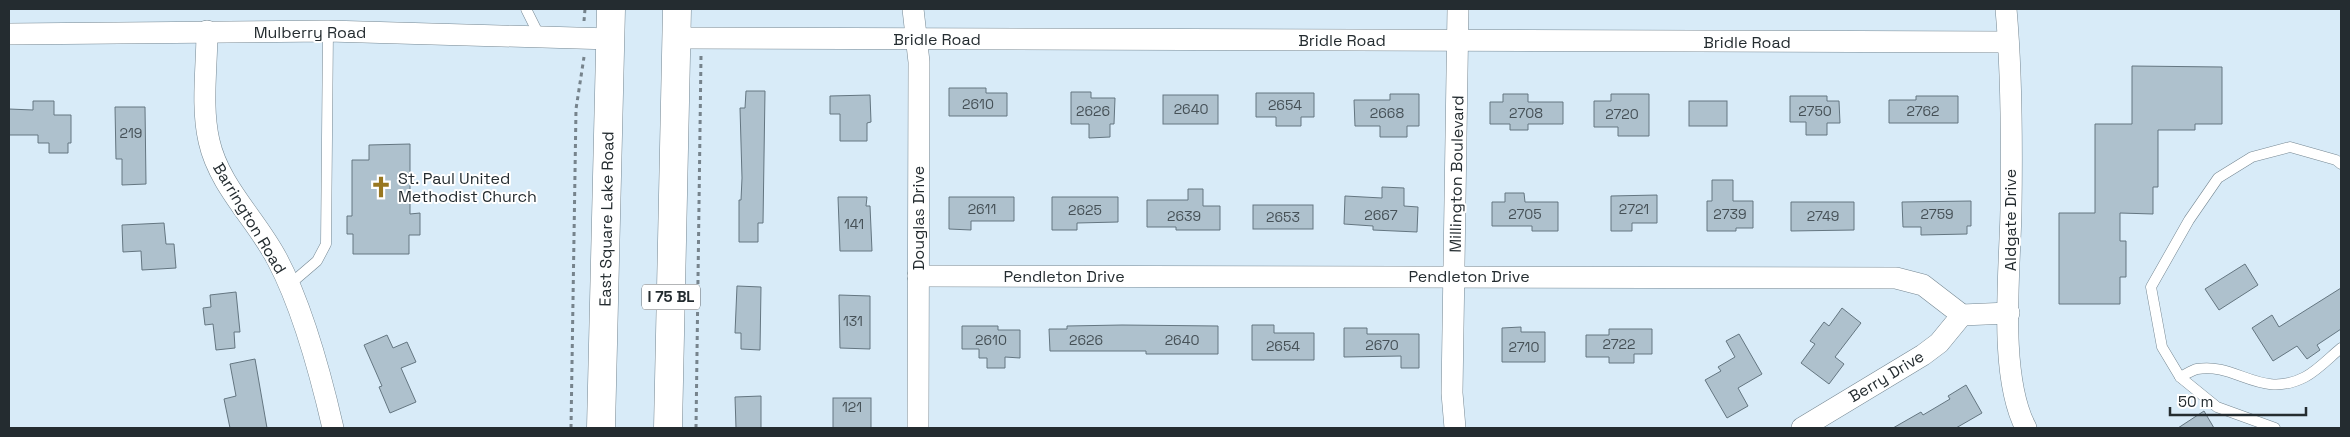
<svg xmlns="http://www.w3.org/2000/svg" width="2350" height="437" viewBox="0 0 2350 437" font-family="'Space Grotesk',sans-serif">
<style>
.building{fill:#aec1cd;stroke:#647681}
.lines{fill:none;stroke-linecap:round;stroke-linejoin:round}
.service-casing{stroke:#758792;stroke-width:11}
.minor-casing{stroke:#758792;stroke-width:22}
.trunk-casing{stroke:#758792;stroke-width:29}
.path{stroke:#76838c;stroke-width:3;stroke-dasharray:4 4;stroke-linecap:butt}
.service{stroke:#fff;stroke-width:10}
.minor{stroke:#fff;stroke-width:21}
.trunk{stroke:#fff;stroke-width:28}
.labels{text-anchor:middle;stroke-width:4;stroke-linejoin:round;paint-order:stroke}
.number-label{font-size:14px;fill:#465157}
.shield{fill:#fff;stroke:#666b6e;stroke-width:1}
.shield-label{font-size:15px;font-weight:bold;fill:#242c30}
.street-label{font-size:16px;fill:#242c30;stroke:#fff}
.poi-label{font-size:16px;fill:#242c30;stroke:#fff;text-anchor:start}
</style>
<rect width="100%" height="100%" fill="#d8ebf8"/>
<g class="building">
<path d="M2132,66L2222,67V124H2195V130H2158V187H2153V214L2120,213V241H2126V277H2120V304H2059V213H2095V124H2132Z"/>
<path d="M949,88H986V93H1007V116H949Z"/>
<path d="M746,91H765L763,223H758V242H739V200H741L742,178L740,108H745Z"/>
<path d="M1071,92H1091V98H1115L1114,124H1110V137L1089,138V124H1071Z"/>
<path d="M1256,93H1314V117H1301V126H1276V117H1256Z"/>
<path d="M1390,94H1419V126H1407V137H1380V126H1355L1354,100H1390Z"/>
<path d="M1503,94H1528V102H1563V124H1528V130H1510V124H1490V102H1503Z"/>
<path d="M1611,94H1649V136H1618V127H1594V101H1611Z"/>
<path d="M870,95L871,122L867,123V141H840V114H830V96Z"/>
<rect x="1163" y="95" width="55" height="29"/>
<path d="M1790,96H1827V101H1839L1840,123H1827V135H1806V122H1790Z"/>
<path d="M1916,96H1958V123H1889V100H1916Z"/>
<path d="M33,101H54V115H71V143H68V153H49V143H38V135H9V109L33,110Z"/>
<rect x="1689" y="101" width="38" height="25"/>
<path d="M115,107H145L146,184L122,185V159H116Z"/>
<path d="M410,144V214L420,213V235H409V254H353V234H347V216H352V160H369V145Z"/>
<path d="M1712,180H1733V201H1753V228H1736V231H1707V201H1712Z"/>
<path d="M1382,187L1404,188V206L1418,207L1417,232L1373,230V226L1344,224L1345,196L1382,198Z"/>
<path d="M1188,189H1203V206H1220V230H1176V227H1147V200H1188Z"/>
<path d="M1505,193H1524L1525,202H1558V231H1532V226H1492V202H1505Z"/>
<path d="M1657,195V223H1632V231H1611V196Z"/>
<path d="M838,197H867L866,206H870L872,251H840Z"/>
<path d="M949,197H1014V221H971V230L949,229Z"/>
<path d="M1052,197H1118V222L1077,223V230H1052Z"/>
<path d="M1971,201V226H1967V234L1921,235V227H1903L1902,202Z"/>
<path d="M1791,202H1854V230L1791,231Z"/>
<rect x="1253" y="205" width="60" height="24"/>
<path d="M164,223L166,244H174L176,268L142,270L141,251L123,252L122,225Z"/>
<path d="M2245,264L2258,285L2219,310L2205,289Z"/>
<path d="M737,286L761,287L760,350L741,349V333H735Z"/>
<path d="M2341,288V329L2317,345L2320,350L2307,359L2297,346L2273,361L2252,328L2272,315L2279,327Z"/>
<path d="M236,292L240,332H234L235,348L216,350L213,324L205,325L203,308L211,307L210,295Z"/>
<path d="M839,295L870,296V349L840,348Z"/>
<path d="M1842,308L1861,323L1835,357L1844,364L1829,384L1801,363L1815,344L1810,341L1824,322L1829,326Z"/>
<path d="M1122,325L1218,326V354H1146V351H1050L1049,329H1067V326Z"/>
<path d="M1252,325H1274V333H1314V360H1252Z"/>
<path d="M962,326H998V330H1020V358L1005,357V368H987V358H979V349H962Z"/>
<path d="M1521,327V332H1545V362H1502V328Z"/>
<path d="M1344,328H1367V334H1419V368H1401V356L1344,357Z"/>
<path d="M1609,329H1652V354H1634V363H1609V357H1586V335H1609Z"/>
<path d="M1739,334L1762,374L1738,388L1748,406L1727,418L1705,380L1721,371L1718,367L1735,357L1726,341Z"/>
<path d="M387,335L393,348L407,342L416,362L401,368L416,402L390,413L379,387L382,386L364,345Z"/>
<path d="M255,359L267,428H230L224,399L236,396L230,364Z"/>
<path d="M1966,385L1982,413L1956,428H1893L1921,412L1923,415L1950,399L1948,396Z"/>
<path d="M761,396V428H736L735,397Z"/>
<rect x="833" y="398" width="38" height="30"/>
<path d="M2204,411L2214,428H2178Z"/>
</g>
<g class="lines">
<g class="service-casing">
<g id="service">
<path d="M526,9L540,37"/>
<path d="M289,285L317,261L326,244L328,31"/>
<path d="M2180,377C2185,375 2192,370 2197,369C2236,362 2261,400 2305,377C2318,370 2330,357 2341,348"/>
<path d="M2275,428L2217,407L2180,377L2162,347L2151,287L2189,220L2218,178L2252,157L2290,147L2336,160L2341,164"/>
</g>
</g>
<g class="minor-casing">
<g id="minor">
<path d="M913,9L919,62L918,428"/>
<path d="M2006,9C2012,75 2012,143 2011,210C2010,271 1998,375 2026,428"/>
<path d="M207,31C207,67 201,106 209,141C219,186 256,219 277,259C302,306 321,376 333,428"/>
<path d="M9,34L328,31L611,39"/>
<path d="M676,38L2008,42"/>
<path d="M918,276L1896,278L1923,285L1962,315L2009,313"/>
<path d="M1455,428L1452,393L1458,9"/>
<path d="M1802,428L1923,355L1939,343L1962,315"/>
</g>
</g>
<g class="trunk-casing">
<g id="trunk">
<path d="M601,428L611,9"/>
<path d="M668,428L677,9"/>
</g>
</g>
<g class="path">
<path d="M584,21L585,9"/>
<path d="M571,428L576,109L584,57"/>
<path d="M696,428L701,56"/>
</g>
<use href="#service" class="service"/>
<use href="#minor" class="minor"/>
<use href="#trunk" class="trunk"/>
</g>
<defs>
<g id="church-bare" transform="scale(1.725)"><path d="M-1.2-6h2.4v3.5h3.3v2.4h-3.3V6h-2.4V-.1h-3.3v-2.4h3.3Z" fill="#987720" stroke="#fff" stroke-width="2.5" paint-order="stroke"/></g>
</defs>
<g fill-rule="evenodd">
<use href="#church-bare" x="381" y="187"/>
</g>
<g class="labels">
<g class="number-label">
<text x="978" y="109">2610</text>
<text x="1285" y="110">2654</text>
<text x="1191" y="114">2640</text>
<text x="1093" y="116">2626</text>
<text x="1815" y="116">2750</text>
<text x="1923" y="116">2762</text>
<text x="1387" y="118">2668</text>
<text x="1526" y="118">2708</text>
<text x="1622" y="119">2720</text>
<text x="131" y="138">219</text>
<text x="982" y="214">2611</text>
<text x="1634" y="214">2721</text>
<text x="1085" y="215">2625</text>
<text x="1525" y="219">2705</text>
<text x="1730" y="219">2739</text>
<text x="1937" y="219">2759</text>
<text x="1381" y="220">2667</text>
<text x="1184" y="221">2639</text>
<text x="1823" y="221">2749</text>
<text x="1283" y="222">2653</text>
<text x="854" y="229">141</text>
<text x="853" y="326">131</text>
<text x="991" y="345">2610</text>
<text x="1086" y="345">2626</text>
<text x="1182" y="345">2640</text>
<text x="1619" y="349">2722</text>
<text x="1382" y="350">2670</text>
<text x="1283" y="351">2654</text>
<text x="1524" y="352">2710</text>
<text x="852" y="412">121</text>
</g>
<rect class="shield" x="642" y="284.5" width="58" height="25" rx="4"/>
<g class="shield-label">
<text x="671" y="302">I 75 BL</text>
</g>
<g class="street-label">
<text x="310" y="38">Mulberry Road</text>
<text x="937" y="45">Bridle Road</text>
<text x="1342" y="46">Bridle Road</text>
<text x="1747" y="48">Bridle Road</text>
<text transform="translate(1456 174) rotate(-89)" y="6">Millington Boulevard</text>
<text transform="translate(250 218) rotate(59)" y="6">Barrington Road</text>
<text transform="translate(918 218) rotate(-90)" y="6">Douglas Drive</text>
<text transform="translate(606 219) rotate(-89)" y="6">East Square Lake Road</text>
<text transform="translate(2010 220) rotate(-90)" y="6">Aldgate Drive</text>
<text x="1064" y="282">Pendleton Drive</text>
<text x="1469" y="282">Pendleton Drive</text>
<text transform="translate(1886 376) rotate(-31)" y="6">Berry Drive</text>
</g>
<g class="poi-label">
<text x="398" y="184">St. Paul United<tspan x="398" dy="18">Methodist Church</tspan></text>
</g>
</g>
<rect width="2350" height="437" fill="none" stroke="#242c30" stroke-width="20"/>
<path d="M2170 407v8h136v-8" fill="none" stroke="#242c30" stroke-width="2.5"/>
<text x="2178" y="407" font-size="15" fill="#242c30" stroke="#ffffff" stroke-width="4" paint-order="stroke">50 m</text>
</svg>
